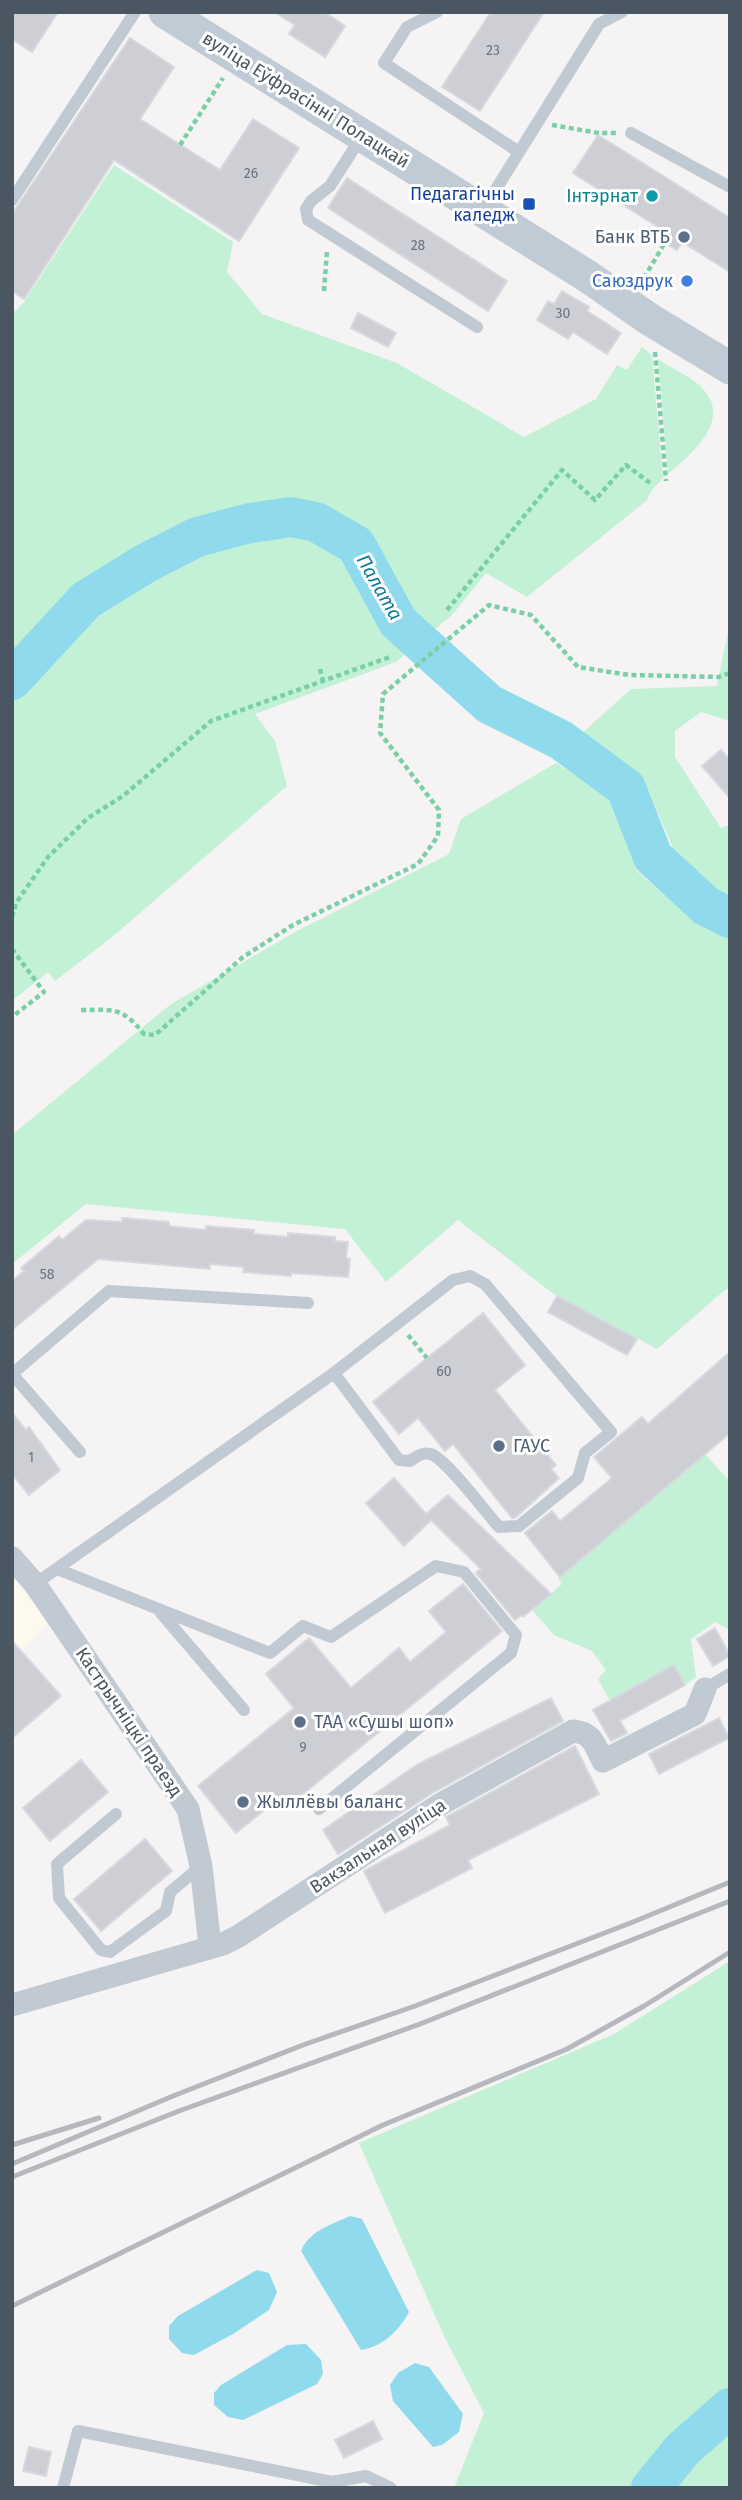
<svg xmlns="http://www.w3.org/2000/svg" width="742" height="2500" viewBox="0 0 742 2500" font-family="'Fira Sans',sans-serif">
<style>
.commercial{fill:#fdf9ef}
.green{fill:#c3f1d5}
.water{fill:#90daee}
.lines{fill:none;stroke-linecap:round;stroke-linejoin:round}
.river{stroke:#90daee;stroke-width:40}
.building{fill:#cdcfd5;stroke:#d7d9de;stroke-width:2}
.path{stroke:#7ad0a6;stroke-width:4.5;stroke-dasharray:5 3.5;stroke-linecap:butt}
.lane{stroke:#c1cad2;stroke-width:12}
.street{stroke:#c1cad2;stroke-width:23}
.secondary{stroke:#c1cbd6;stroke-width:33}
.rail{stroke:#b5b8bd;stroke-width:5}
.culture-dot{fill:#0f9aa8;stroke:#fff;stroke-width:2.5}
.transit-dot{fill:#1a4fb4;stroke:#fff;stroke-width:2.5}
.service-dot{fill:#5c6f8a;stroke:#fff;stroke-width:2.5}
.shop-dot{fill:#3f7fe0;stroke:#fff;stroke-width:2.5}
.labels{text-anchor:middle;stroke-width:6;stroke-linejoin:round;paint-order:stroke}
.number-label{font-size:14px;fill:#6b747e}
.street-label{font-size:18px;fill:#4a5661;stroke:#fff}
.transit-label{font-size:18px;fill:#164399;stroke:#fff;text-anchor:end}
.culture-label{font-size:18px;fill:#0d838f;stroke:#fff;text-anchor:end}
.service-label{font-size:18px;fill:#4e5e75;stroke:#fff;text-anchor:start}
.shop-label{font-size:18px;fill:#366cbe;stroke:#fff;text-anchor:end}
.water-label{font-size:19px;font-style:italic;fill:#0c7c9b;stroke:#fff}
</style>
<rect width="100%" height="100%" fill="#f5f3f3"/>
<path class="commercial" d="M12,1577L49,1622L12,1661Z"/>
<g class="green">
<path d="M114,165L233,242L227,272L262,314L397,363L524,437L596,399L617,365L627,370L642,347L652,355L663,478L652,490L646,501L527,597L486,573L452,615L396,662L255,714L275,741L287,786L111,938L55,981L48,972L12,1001V314L24,302Z"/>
<path d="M658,359C672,369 693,377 704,390C731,421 692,454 668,474Z"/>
<path d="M730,621V721L701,712L675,731V757L721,828L730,825V899L717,892L673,848L644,780L580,735L631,689L717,686Z"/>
<path d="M556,763L609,796L638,872L698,924L730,935V1289H726L657,1349L551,1292L458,1220L386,1282L345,1229L86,1204L12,1264V1135L171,1004L297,931L449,854L461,819Z"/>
<path d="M705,1454L730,1482V1630L715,1622L691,1639L696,1677L685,1685L674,1666L610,1701L598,1679L606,1670L592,1651L554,1635L532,1610L562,1584L558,1578Z"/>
<path d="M730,1961V2388C693,2416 657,2447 634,2488H454L484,2413L444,2336L359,2143L614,2034Z"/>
<path d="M730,2429V2488H674L693,2463Z"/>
</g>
<g class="water">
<path d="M350,2216L362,2219L409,2312C399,2331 382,2347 361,2350L301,2251C310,2230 331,2225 350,2216Z"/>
<path d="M257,2270L269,2273L277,2292L269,2310L233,2334L194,2355L182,2353L169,2339V2326L178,2316Z"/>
<path d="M306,2344L321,2360L323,2374L317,2384L243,2420L228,2417L214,2405V2393L221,2385L287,2345Z"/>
<path d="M415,2363L429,2367L463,2414L459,2432L442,2445L433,2447L393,2401L390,2385L398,2373Z"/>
</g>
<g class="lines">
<g class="river">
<path d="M12,680L86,600L146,563L197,537L250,523L291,517L316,522L356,545L398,622L489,704L561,740L626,788L653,857L706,906L730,918"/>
<path d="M651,2488L683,2449L730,2408"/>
</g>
</g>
<g class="building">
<path d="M12,12H58L32,52L12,39Z"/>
<path d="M274,12H324L345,26L325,57L289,34L295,25Z"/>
<path d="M491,12H544L480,111L442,87Z"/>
<path d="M130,38L174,67L140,119L220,170L253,119L299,148L239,241L114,160L24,299L12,291V214Z"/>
<path d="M598,135L730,218V272L682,242L677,250L653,235L658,227L573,173Z"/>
<path d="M347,178L507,281L488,311L328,208Z"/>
<path d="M562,291L589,307L587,311L621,333L607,354L573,332L568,339L537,320L548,301L554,304Z"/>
<path d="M358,313L396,333L388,347L351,328Z"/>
<path d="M721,750L730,760V798L702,766Z"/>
<path d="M122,1218L169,1222V1226L206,1230V1226L254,1230V1234L288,1237V1233L335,1237V1241L348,1242L346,1258L350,1259L348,1277L291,1273V1276L243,1272L244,1267L210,1264V1269L98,1259L12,1330V1281L24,1271L21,1268L59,1236L62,1240L86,1220L122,1222Z"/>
<path d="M557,1296L637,1339L627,1355L548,1312Z"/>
<path d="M483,1313L525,1365L495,1390L556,1465L551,1469L559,1478L516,1517L512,1518L453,1444L445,1451L418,1418L399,1434L373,1402Z"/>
<path d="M730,1352V1433L560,1577L525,1533L552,1511L560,1521L612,1478L594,1457L642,1417L648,1424Z"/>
<path d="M12,1413L26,1430L29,1427L60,1470L29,1495L12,1474Z"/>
<path d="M394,1478L426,1514L448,1495L551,1594L523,1617L521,1615L515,1620L476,1573L481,1569L431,1520L404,1546L366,1503Z"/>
<path d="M463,1584L502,1631L286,1808L278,1799L236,1833L198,1786L294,1708L266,1674L309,1638L351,1688L399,1648L410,1662L446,1632L429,1611Z"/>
<path d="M715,1628L730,1656L713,1666L697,1639Z"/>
<path d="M12,1641L61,1696L12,1738Z"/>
<path d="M674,1665L685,1685L620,1721L627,1733L611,1741L593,1710Z"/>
<path d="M551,1698L563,1721L434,1792L338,1854L323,1830L418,1764Z"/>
<path d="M719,1718L729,1738L659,1774L649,1754Z"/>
<path d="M575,1746L599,1794L468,1860L472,1868L385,1913L364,1871L450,1825L446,1817L448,1816Z"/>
<path d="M81,1760L108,1792L50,1841L23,1808Z"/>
<path d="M145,1839L172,1871L101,1931L74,1899Z"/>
<path d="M373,2421L382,2439L344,2458L335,2440Z"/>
<path d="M29,2447L51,2452L46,2476L23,2471Z"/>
</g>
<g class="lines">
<g class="path">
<path d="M552,125L599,133H616"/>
<path d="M180,145L223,78"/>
<path d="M644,278L670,234"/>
<path d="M324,291L327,251"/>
<path d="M655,352L666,481"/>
<path d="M447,610L562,470L595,500L626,465L650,483"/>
<path d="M320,669L323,681"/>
<path d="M12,917L16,903L48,857L88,818L123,796L211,721L390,657"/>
<path d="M12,949L44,992L12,1017"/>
<path d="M81,1010C114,1010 121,1006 144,1034L155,1035L243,957L293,925L418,864L438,836L439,810L380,733L383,694L489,605L531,615L578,667L629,675L719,677L730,673"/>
<path d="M408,1335L427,1358"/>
</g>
<g class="lane">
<path d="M437,12L407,27L384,63L519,152"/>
<path d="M631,133L730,187"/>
<path d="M362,136L330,186L311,201L306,209L308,220L477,327"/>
<path d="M12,200L135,12"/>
<path d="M483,210L599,24L622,12"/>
<path d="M80,1452L12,1374L109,1291L308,1303"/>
<path d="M57,1569L270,1653L303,1626L331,1637L436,1566L464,1572L516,1635L511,1653L319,1809"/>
<path d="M35,1584L334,1373L453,1280L470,1276L485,1284L611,1432L585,1453L578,1478L519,1526L499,1527C487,1514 445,1457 430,1454C422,1452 416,1457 410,1461L399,1460L334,1373"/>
<path d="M161,1613L244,1710"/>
<path d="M705,1689L730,1674"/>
<path d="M116,1814L57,1864L59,1898L101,1950L110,1952L166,1911L170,1892L201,1866"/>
<path d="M63,2488L78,2431L332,2482L366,2476L391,2488"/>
</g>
<g class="street">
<path d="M12,1558L35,1584L188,1809L201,1866L210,1946"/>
<path d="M12,2005L223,1944L237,1937L441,1804L573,1731C593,1733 594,1744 603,1761L695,1714L705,1689"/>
</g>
<path class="secondary" d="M165,12L587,276L649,319L730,368"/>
<g class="rail">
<path d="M12,2145L99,2118"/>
<path d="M12,2164L173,2096L303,2045L415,2006L633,1922L730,1882"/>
<path d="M12,2177L179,2111L420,2024L730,1901"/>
<path d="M12,2306L383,2125L567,2049L644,2006L730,1952"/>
</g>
</g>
<circle class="culture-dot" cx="652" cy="196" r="7"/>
<rect class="transit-dot" x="522" y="197" width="14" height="14" rx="3.5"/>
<g class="service-dot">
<circle cx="684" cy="237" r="7"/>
<circle cx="499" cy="1446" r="7"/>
<circle cx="300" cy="1722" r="7"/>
<circle cx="243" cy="1802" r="7"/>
</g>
<circle class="shop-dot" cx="687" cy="281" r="7"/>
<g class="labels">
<g class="number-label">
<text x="493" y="55">23</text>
<text x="251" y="178">26</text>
<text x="418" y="250">28</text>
<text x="563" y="318">30</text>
<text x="47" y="1279">58</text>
<text x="444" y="1376">60</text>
<text x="31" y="1462">1</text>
<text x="303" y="1752">9</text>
</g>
<g class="street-label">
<text transform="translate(306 100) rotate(32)" y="6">вуліца Еўфрасінні Полацкай</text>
<text transform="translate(129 1722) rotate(56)" y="6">Кастрычніцкі праезд</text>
<text transform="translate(378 1846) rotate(-33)" y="6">Вакзальная вуліца</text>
</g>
<g class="transit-label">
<text x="515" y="200">Педагагічны<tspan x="515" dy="21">каледж</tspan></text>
</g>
<g class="culture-label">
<text x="638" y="202">Інтэрнат</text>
</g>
<g class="service-label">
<text x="670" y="243" text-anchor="end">Банк ВТБ</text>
<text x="513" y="1452">ГАУС</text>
<text x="314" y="1728">ТАА «Сушы шоп»</text>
<text x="257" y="1808">Жыллёвы баланс</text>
</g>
<g class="shop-label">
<text x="673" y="287">Саюздрук</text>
</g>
<g class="water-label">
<text transform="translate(380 587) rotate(60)" y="7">Палата</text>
</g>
</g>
<rect width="742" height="2500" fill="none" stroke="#4a5661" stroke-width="28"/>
</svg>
